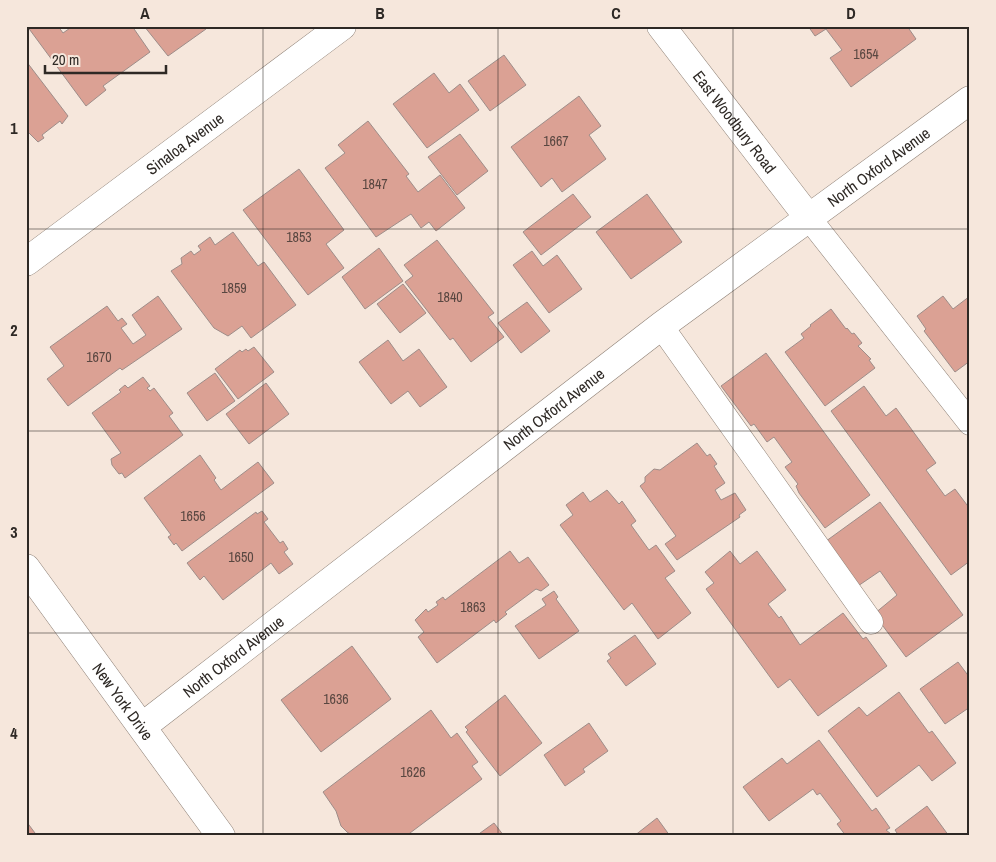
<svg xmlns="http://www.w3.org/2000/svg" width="996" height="862" viewBox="0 0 996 862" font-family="'Archivo Narrow',sans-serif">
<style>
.building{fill:#dba194;stroke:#9e8d89}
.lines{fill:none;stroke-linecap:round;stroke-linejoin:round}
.service-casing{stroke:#8e8076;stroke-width:25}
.minor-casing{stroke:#8e8076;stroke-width:29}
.tertiary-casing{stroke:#8e8076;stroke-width:29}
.service{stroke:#fff;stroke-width:24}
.minor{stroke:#fff;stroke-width:28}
.tertiary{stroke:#fff;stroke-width:28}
.grid{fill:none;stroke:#2e2925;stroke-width:1;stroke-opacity:0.55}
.labels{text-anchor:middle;stroke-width:4.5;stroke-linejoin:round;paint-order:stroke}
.number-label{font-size:14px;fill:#594741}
.street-label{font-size:16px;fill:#2e2925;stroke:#f6e7dc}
.neatline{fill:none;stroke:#2e2925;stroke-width:2}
.grid-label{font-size:16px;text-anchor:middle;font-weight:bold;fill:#2e2925}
</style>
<rect width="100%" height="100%" fill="#f6e7dc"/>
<g class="building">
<path d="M27,26H58L63,33L73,26H132L150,52L103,86L106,90L86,106Z"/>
<path d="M144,26H204L206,29L168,56Z"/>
<path d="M808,26H907L916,39L851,87L830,58L842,50L826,29L815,36Z"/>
<path d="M504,55L526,85L490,111L468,81Z"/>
<path d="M26,61L68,116L62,124L60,121L42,135L44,138L38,142L26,130Z"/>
<path d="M434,73L449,93L460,84L479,110L427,148L393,104Z"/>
<path d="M579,96L601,126L589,135L606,159L562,192L552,178L541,187L511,147Z"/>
<path d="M368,121L409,174L406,176L418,192L440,175L465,208L436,231L429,222L421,228L411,214L376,237L325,168L345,153L338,145Z"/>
<path d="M460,134L488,171L457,195L428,157Z"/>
<path d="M299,169L344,230L326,244L344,268L308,295L243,210Z"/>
<path d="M573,194L591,217L541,255L523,232Z"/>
<path d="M647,194L682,242L631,279L596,232Z"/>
<path d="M233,232L258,266L264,262L296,305L251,338L242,326L228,336L214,328L171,271L182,264L181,258L191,251L194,255L201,250L198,246L210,237L215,245Z"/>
<path d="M437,240L494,313L488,317L504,337L471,362L453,338L450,340L405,282L413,276L404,265Z"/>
<path d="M379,248L403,281L365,309L342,277Z"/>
<path d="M532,251L543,266L557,255L582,289L549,313L513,265Z"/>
<path d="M403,284L426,313L400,333L377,304Z"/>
<path d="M158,296L182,329L122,370L120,368L68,406L47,379L64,366L50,347L107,306L118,321L122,318L127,324L121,328L133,344L146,335L132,315Z"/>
<path d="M943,296L953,309L970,296V361L955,372L924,331L926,329L917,316Z"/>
<path d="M527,302L550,331L521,353L498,323Z"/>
<path d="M831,309L846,329L847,328L852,334L854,333L862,343L858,346L871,359L869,360L875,368L825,406L785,352L804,338L801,334L811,326L810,325Z"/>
<path d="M388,340L403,361L419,349L447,387L420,407L408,391L391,404L359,362Z"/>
<path d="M254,347L274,372L238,399L215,369L240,350L242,352L246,349L248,351Z"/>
<path d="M766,353L870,495L825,528L799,493L796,486L798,484L785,467L792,462L774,437L767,442L754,424L751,426L721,386Z"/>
<path d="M215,373L235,401L207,421L187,393Z"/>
<path d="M143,377L150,386L147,388L150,391L154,388L173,413L169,416L183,435L125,478L122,473L119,474L112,465L111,459L121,453L92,413L121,392L119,390L125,385L128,388Z"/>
<path d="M266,383L289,414L249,444L226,414Z"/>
<path d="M864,386L886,416L896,408L936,463L926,470L945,496L955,489L970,509V561L951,575L831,411Z"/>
<path d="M697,443L707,456L710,454L717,464L714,466L725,483L715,490L721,500L735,493L746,510L739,515L740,517L677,560L665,544L676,536L640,486L645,482V477L654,469L660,470Z"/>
<path d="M200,455L216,478L214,480L221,490L258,462L274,483L182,551L176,543L174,545L168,537L171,535L144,498Z"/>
<path d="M607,490L619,504L622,501L636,521L631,525L649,550L656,545L675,571L665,578L691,613L658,639L632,603L624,610L560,525L573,515L566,505L583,492L590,502Z"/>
<path d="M880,502L963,615L906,657L874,614L897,595L880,571L855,588L822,544Z"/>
<path d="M262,511L268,519L264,522L280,543L283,541L288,549L284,552L293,564L279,574L271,563L223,600L204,576L200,580L187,563L256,512L257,514Z"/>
<path d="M510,551L519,563L528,557L549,585L541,591L536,589L505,612L507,614L496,623L494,620L437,663L418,637L424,632L415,620L426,609L428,612L438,605L436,602L443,597L445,600Z"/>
<path d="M730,551L740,564L757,551L786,590L768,604L779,618L781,616L800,645L843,613L863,639L866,637L887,666L818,716L790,679L778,688L706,589L714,583L705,572Z"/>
<path d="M554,591L558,597L556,599L579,631L539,659L515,626L546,605L542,599Z"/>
<path d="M635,635L656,664L626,686L607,661L611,658L608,654Z"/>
<path d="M352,646L391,699L321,752L281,700Z"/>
<path d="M958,662L970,678V707L945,724L920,689Z"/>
<path d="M899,692L929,733L932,731L956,763L932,781L919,765L877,797L828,731L859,707L867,716Z"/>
<path d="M505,695L542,743L500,776L466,732L468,730L465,727Z"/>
<path d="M431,710L451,738L457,733L478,762L472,766L482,779L406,836H353L347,832L341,826L336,811L323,792Z"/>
<path d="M589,723L608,751L583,769L585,772L565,786L544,755Z"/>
<path d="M819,740L872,811L876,808L890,828L886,830L891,834L889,836H846L837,824L841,821L820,793L817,795L813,789L769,821L743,787L782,758L787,764Z"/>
<path d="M927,806L949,836H899L895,830Z"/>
<path d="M657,818L670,836H634Z"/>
<path d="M26,821L35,833L32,836H26Z"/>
<path d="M494,823L504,836H476Z"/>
</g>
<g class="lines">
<g class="service-casing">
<g id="service">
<path d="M808,217L970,423"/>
<path d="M661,326L871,622"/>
</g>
</g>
<g class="minor-casing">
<g id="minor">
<path id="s1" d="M661,26L808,217"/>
<path id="s2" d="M26,262L342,26"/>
<path id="s3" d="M143,726L661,326L970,100"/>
</g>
</g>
<g class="tertiary-casing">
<g id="tertiary">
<path id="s4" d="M26,568L221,836"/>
</g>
</g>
<use href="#service" class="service"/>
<use href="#minor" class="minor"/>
<use href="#tertiary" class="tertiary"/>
</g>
<path class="grid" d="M263,26V836M498,26V836M733,26V836M26,229H970M26,431H970M26,633H970"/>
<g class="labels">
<g class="number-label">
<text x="866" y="59">1654</text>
<text x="556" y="146">1667</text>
<text x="375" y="189">1847</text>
<text x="299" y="242">1853</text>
<text x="234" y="293">1859</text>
<text x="450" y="302">1840</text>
<text x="99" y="362">1670</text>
<text x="193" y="521">1656</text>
<text x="241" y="562">1650</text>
<text x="473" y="612">1863</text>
<text x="336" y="704">1636</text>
<text x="413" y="777">1626</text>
</g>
<g class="street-label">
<text dy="6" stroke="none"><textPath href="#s1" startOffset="121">East Woodbury Road</textPath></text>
<text dy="6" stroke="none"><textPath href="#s2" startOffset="198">Sinaloa Avenue</textPath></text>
<text dy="6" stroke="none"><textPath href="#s3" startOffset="924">North Oxford Avenue</textPath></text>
<text dy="6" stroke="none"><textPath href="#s3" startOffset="519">North Oxford Avenue</textPath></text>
<text dy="6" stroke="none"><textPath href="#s3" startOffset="114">North Oxford Avenue</textPath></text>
<text dy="6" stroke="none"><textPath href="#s4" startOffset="165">New York Drive</textPath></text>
</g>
</g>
<rect width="996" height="862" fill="none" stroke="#f6e7dc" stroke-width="55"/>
<path d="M45 65v8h121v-8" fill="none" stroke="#2e2925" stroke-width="2.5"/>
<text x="52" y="65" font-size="15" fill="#2e2925" stroke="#f6e7dc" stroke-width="4" paint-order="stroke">20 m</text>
<rect x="28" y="28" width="940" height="806" class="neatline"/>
<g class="grid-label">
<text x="145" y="19">A</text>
<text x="380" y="19">B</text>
<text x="616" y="19">C</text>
<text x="851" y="19">D</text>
<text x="14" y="134">1</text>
<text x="14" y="336">2</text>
<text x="14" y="538">3</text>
<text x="14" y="739">4</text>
</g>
</svg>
